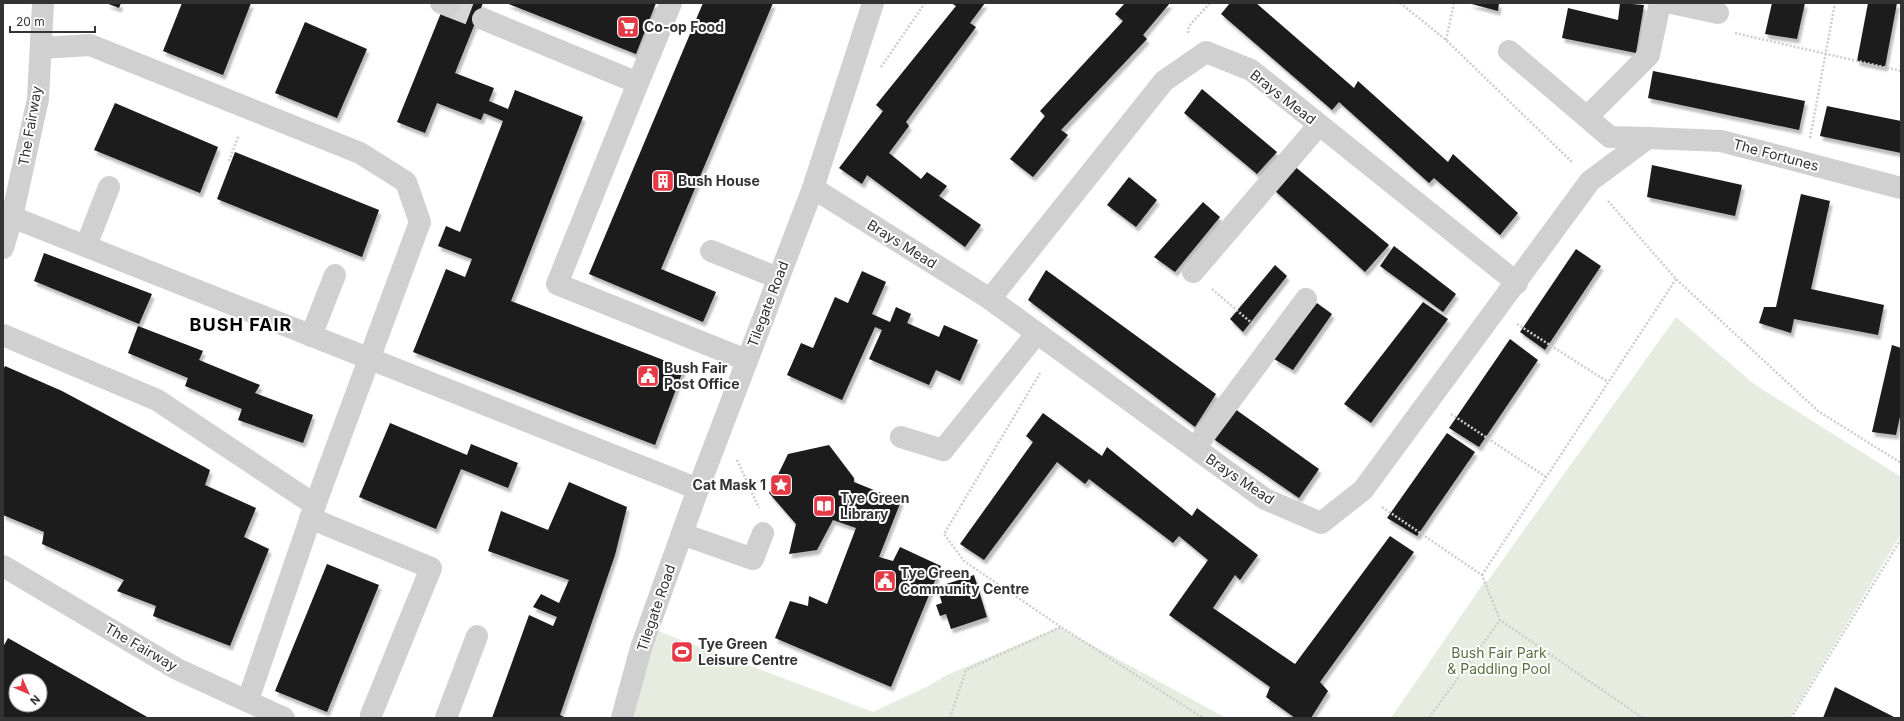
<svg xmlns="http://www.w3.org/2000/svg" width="1904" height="721" viewBox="0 0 1904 721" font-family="Inter,sans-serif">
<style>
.green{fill:#e6ecdf}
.building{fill:#1a1a1a;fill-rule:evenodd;filter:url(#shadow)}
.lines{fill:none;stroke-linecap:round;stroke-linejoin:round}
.minor-tunnel{stroke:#d6d6d6;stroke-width:22;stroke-dasharray:22 11;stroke-linecap:butt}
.path{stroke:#cdcdcd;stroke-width:2.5;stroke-dasharray:2 2;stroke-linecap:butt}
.minor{stroke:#d0d0d0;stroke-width:22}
.labels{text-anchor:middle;stroke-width:4;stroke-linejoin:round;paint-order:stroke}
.poi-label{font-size:14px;font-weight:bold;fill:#333;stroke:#fff;text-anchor:start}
.street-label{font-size:14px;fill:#333;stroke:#fff}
.park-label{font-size:14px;fill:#56703f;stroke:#fff}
.district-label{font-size:18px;font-weight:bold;letter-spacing:1px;fill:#000;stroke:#fff}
</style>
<defs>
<filter id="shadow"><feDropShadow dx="2.5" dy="4.5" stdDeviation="1" flood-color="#0004"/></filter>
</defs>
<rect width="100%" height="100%" fill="#fff"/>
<g class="green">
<path d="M1676,317L1754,384L1901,477V534L1790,718H1391L1485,581L1487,582Z"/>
<path d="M1059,627L1226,718H634L637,697L655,630L873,712L928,686L947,675Z"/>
</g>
<g class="building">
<path d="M106,3H121L119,8Z"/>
<path d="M182,3H251L223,75L163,51Z"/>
<path d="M445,3H483L455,73L494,88L489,101L508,109L515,90L583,117L511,301L684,368L655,445L413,352L446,269L465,277L472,259L438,246L446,226L460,232L503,121L484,113L481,120L437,103L425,133L397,122Z"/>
<path d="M506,3H656L636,54Z"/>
<path d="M703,3H773L661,269L716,292L703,322L589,274Z"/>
<path d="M951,3H985L970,23L976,27L906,122L909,126L889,153L921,179L927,172L947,186L939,196L981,225L965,247L867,175L862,184L839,168L883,111L876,105L956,6Z"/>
<path d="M1125,3H1170L1143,35L1147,39L1061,130L1068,135L1033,177L1010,159L1045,116L1040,111L1123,21L1115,14Z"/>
<path d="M1230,3H1256L1354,88L1358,81L1448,162L1453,154L1518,213L1500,235L1434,178L1429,183L1339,102L1332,110L1221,14Z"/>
<path d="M1468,3H1499L1498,11Z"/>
<path d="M1620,3L1644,5L1636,53L1562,38L1568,8L1618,20Z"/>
<path d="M1772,3H1805L1797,39L1765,34Z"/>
<path d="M1868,3H1897L1885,67L1857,61Z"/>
<path d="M305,22L367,49L337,118L275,93Z"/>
<path d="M1653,71L1805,101L1799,130L1648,98Z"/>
<path d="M1202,89L1277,152L1257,174L1184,113Z"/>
<path d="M115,103L218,147L200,193L94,150Z"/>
<path d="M1827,106L1901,121V153L1820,136Z"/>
<path d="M235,152L379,210L362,257L217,199Z"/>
<path d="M1293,165L1389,245L1365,272L1273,189Z"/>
<path d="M1652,165L1742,185L1735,216L1647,197Z"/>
<path d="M1129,177L1157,200L1136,227L1107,205Z"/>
<path d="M1801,194L1830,201L1811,289L1884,305L1878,335L1794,319L1791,333L1759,323L1764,307H1776Z"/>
<path d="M1203,202L1220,217L1175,272L1154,257Z"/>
<path d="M1394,246L1456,294L1443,312L1380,266Z"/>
<path d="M1576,249L1601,266L1545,350L1520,332Z"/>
<path d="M44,253L152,294L139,324L34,281Z"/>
<path d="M1275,265L1287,276L1243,332L1230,319Z"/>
<path d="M1046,270L1216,394L1195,427L1028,300Z"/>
<path d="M862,271L886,282L872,314L890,322L896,307L911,314L907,323L939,337L944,325L978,340L960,381L936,370L929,385L869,359L882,330L875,327L842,400L787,375L801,343L813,348L835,297L848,303Z"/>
<path d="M1423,302L1448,319L1371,423L1344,404Z"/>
<path d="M1317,303L1332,314L1293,370L1274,359Z"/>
<path d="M138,326L203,351L199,360L260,385L255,393L313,415L303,443L238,420L242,409L185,386L188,378L128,353Z"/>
<path d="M1510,339L1538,360L1479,447L1449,428Z"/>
<path d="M1892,345L1901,348V412L1896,435L1872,432Z"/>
<path d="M5,366L62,391L210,470L205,485L256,508L244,537L269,549L230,646L153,616L156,606L117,591L124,580L42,544L44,532L3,515V370Z"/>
<path d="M1235,409L1319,469L1299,498L1212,438Z"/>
<path d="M1043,413L1102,456L1107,447L1192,516L1197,508L1258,555L1240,580L1235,575L1213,608L1295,664L1390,536L1414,552L1320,682L1328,691L1311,718H1295L1266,697L1270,687L1169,615L1208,560L1179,536L1173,543L1089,479L1085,484L1057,462L984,560L960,544L1033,442L1026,436Z"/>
<path d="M390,423L467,455L471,444L518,463L508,488L461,469L436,529L359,497Z"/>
<path d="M1447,433L1475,452L1417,536L1387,518Z"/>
<path d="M829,445L854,478V482L901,501L879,557L893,561L900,547L941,566L891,687L775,638L790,601L808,606L809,596L827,604L856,528L833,520L817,550L789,554L796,524L769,493L788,454Z"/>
<path d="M569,482L627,507L615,555L560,715L566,718H492L529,615L553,626L557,617L533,607L541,594L559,603L569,580L488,551L501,511L548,530Z"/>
<path d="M327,564L379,585L327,712L275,691Z"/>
<path d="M974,575L987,617L951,629L946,614L940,616L936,605L942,603L937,587Z"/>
<path d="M8,638L149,718H3V647ZM16,681H40V705H16Z"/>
<path d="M1835,687L1896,718H1823Z"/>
</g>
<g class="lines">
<path class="minor-tunnel" d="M449,6L483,19"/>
<g class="path">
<path d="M1400,3L1446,40L1572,162"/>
<path d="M1188,33L1189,26L1210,3"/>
<path d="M1735,33L1901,71"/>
<path d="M1446,40L1454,3"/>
<path d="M881,67L925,3"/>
<path d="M1810,138L1835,3"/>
<path d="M229,161L239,135"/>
<path d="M1608,201L1676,279L1818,411L1901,463"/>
<path d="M1212,289L1254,325"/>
<path d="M1517,324L1608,382"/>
<path d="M1040,373L944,534L964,561L1061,627"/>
<path d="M1451,414L1546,477"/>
<path d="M737,460L759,508"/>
<path d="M1382,507L1482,575L1500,620L1643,718"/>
<path d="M1482,575L1676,279"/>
<path d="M950,718L966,670L1061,627L1203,718"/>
<path d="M1429,718L1500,620"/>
<path d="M1791,718L1901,539"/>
</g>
<g class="minor">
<path d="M441,3L449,6"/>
<path d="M1671,3L1718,13"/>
<path d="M483,19L638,83L671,3"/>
<path d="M41,48L90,45L360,153L406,182L420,222L315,505L248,700"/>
<path d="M1509,51L1610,137L1648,138"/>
<path d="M638,83L557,284L746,360"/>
<path d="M1587,117L1649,55L1660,3"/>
<path d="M813,188L990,299L1265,499L1321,523L1363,490L1590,181L1648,138L1721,141L1901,188"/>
<path d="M12,217L698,489"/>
<path d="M86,246L109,187"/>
<path d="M3,248L11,221L38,99L43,3"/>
<path d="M711,251L778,278"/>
<path d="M1193,272L1319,125"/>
<path d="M990,299L1164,81L1206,52L1251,70L1517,283"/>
<path d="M3,335L157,400L315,505"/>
<path d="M311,336L335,275"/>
<path d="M901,437L943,450L1037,333"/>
<path d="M1195,448L1306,299"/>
<path d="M310,518L431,568L371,715"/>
<path d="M682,534L753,559L763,533"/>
<path d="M3,566L177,669L284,718"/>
<path d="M446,718L477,636"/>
<path d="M622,718L641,648L698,489L813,188L873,3"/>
</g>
</g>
<defs>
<g id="supermarket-square" transform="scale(1.15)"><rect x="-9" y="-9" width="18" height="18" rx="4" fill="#e63946" stroke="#fff"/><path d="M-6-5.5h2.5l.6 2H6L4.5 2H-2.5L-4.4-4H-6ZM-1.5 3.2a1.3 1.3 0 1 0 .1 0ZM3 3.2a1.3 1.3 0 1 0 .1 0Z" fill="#fff"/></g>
<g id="building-square" transform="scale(1.15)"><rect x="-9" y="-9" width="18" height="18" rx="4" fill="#e63946" stroke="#fff"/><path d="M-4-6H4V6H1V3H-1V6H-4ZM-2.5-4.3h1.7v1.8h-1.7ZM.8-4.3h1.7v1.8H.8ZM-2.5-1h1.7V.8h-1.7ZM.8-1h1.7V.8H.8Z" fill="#fff"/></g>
<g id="civic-square" transform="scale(1.15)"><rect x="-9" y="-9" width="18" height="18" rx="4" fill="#e63946" stroke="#fff"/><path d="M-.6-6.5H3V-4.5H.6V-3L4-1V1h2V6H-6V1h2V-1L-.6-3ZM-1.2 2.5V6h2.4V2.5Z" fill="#fff"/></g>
<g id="sight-square" transform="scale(1.15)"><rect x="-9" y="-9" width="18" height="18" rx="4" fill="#e63946" stroke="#fff"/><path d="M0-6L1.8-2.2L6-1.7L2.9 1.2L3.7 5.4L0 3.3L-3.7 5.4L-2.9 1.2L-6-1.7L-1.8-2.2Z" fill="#fff"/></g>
<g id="library-square" transform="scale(1.15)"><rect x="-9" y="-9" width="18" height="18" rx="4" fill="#e63946" stroke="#fff"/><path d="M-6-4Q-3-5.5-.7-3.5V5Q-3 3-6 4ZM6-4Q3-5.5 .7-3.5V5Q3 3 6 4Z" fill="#fff"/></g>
<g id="stadium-square" transform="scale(1.15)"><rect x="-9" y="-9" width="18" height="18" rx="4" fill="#e63946" stroke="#fff"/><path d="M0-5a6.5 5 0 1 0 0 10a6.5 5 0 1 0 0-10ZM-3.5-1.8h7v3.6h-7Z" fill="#fff"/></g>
</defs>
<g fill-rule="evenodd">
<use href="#supermarket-square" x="628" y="27"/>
<use href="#building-square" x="663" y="181"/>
<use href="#civic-square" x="648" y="376"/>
<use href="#sight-square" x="781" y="485"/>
<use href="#library-square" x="824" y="506"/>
<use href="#civic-square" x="885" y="581"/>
<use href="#stadium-square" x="682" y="652"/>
</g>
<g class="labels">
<g class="poi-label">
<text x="644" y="32">Co-op Food</text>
<text x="678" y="186">Bush House</text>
<text x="664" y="373">Bush Fair<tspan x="664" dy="16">Post Office</tspan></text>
<text x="766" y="490" text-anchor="end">Cat Mask 1</text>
<text x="840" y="503">Tye Green<tspan x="840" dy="16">Library</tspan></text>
<text x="900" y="578">Tye Green<tspan x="900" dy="16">Community Centre</tspan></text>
<text x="698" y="649">Tye Green<tspan x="698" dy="16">Leisure Centre</tspan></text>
</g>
<g class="street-label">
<text transform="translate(1283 97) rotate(38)" y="5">Brays Mead</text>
<text transform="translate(30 126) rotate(-80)" y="5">The Fairway</text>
<text transform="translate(1776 155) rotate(15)" y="5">The Fortunes</text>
<text transform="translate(902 244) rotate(32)" y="5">Brays Mead</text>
<text transform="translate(768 304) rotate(-69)" y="5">Tilegate Road</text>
<text transform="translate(1240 479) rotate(34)" y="5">Brays Mead</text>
<text transform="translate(656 608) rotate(-71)" y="5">Tilegate Road</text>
<text transform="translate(141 647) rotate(30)" y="5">The Fairway</text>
</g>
<g class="park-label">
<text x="1499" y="658">Bush Fair Park<tspan x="1499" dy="16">&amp; Paddling Pool</tspan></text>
</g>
<g class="district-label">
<text x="241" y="331">BUSH FAIR</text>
</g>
</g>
<rect width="1904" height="721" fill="none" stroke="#333333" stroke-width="8"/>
<g transform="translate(28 693) rotate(135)"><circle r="19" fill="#ffffff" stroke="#adadad"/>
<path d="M0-3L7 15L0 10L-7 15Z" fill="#e63946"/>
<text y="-6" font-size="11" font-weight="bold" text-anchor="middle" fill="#333333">N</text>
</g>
<path d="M10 26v6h85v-6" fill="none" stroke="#333333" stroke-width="2"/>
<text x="16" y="26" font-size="12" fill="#333333" stroke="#ffffff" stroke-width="3" paint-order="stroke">20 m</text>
</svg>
